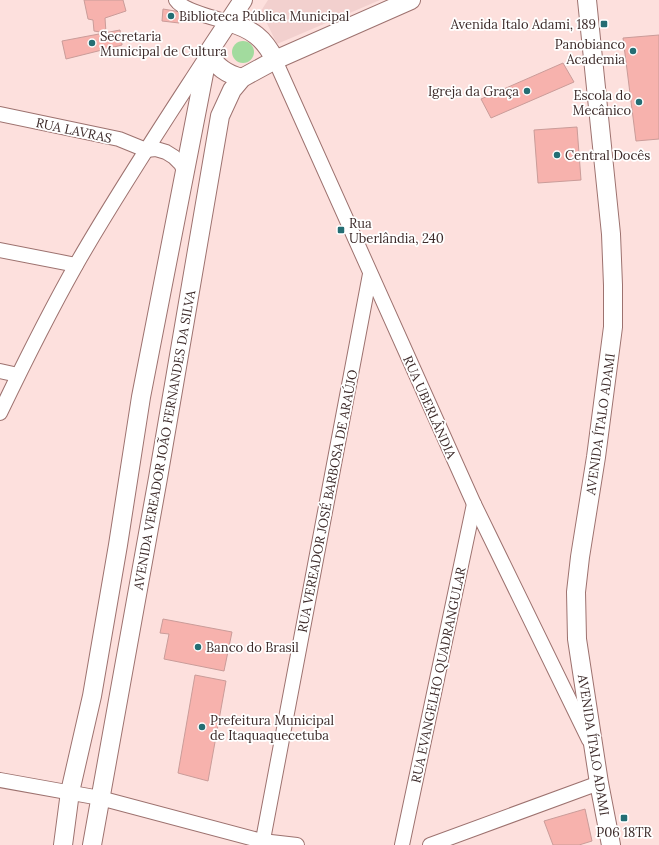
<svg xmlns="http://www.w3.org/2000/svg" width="659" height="845" viewBox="0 0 659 845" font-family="Lora,serif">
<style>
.built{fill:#f2d0ce}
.green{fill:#a2db9e}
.building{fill:#f7b2ad;stroke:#ca9c99}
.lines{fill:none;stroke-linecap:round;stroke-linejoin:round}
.minor-casing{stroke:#9d726f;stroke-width:16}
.major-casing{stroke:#9d726f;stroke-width:20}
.minor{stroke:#fff;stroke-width:14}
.major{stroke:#fff;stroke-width:18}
.poi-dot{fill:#246e74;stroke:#fff;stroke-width:1.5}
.labels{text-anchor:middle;stroke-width:3.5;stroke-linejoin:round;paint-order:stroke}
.poi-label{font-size:13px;fill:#3c2a29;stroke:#fff;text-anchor:start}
.street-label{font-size:13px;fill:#3c2a29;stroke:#fff}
</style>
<rect width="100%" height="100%" fill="#fde0dd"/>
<path class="built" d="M268,0H380L277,44L261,11Z"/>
<circle class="green" cx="243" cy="52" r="11"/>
<g class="building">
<path d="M84,0H123L126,11L105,18L106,33L94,31L93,20L88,19Z"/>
<path d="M163,9L181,12L179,23L162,21Z"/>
<path d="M120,30L122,45L66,59L62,41Z"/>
<path d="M659,35V139L636,141L623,38Z"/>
<path d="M563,63L574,82L491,118L481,99Z"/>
<path d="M577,127L581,180L538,183L534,130Z"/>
<path d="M163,619L232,632L224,671L164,659L169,634L160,633Z"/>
<path d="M195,675L226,681L208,781L178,773Z"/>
<path d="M585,809L592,841L579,845H553L544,821Z"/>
</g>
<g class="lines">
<g class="minor-casing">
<g id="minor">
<path d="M176,0C183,11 215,18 228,22"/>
<path d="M275,60L474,504L589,740"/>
<path d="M0,114L119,139L146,150L156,149L166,152L174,157L181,164L185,173"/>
<path d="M0,250L76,265"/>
<path d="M0,371L18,375"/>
<path d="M0,413C24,363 49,313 76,265C116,195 161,127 205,59"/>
<path d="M0,780L100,798L262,841L297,845"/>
<path d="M262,845L370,274"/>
<path d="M402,845L474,504"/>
<path d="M430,845L599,783"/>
</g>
</g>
<g class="major-casing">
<g id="major">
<path d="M587,0L611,234L613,285V327L596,457L580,557L576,592L577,639L599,783L611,845"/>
<path d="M228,22C252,29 264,38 275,60"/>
<path d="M208,53C217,67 226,74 242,78"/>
<path d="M63,845L70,792L92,696L118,545L141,397L208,53L243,0"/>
<path d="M92,845L158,478L220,116L232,90L242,78L275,60L411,0"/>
</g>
</g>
<use href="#minor" class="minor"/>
<use href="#major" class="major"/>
</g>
<g class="poi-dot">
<circle cx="171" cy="16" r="4"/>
<rect x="600" y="20" width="8" height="8" rx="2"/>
<circle cx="92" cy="43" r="4"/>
<circle cx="633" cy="51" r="4"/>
<circle cx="527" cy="91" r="4"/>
<circle cx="639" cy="102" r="4"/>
<circle cx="557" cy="155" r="4"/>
<rect x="337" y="226" width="8" height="8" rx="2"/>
<circle cx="198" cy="647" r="4"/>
<circle cx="202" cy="727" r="4"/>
<rect x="620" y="814" width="8" height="8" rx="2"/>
</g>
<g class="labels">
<g class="poi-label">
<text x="179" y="21">Biblioteca Pública Municipal</text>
<text x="596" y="29" text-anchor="end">Avenida Italo Adami, 189</text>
<text x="100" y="41">Secretaria<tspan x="100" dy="15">Municipal de Cultura</tspan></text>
<text x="625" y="49" text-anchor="end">Panobianco<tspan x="625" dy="15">Academia</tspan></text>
<text x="519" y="96" text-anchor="end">Igreja da Graça</text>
<text x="631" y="100" text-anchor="end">Escola do<tspan x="631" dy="15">Mecânico</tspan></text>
<text x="565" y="160">Central Docês</text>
<text x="349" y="228">Rua<tspan x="349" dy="15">Uberlândia, 240</tspan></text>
<text x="206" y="652">Banco do Brasil</text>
<text x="210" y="725">Prefeitura Municipal<tspan x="210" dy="15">de Itaquaquecetuba</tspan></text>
<text x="624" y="837" text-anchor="middle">P06 18TR</text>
</g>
<g class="street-label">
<text transform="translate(74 130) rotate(12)" y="5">RUA LAVRAS</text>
<text transform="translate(430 407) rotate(66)" y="5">RUA UBERLÂNDIA</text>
<text transform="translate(600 424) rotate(-82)" y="5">AVENIDA ÍTALO ADAMI</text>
<text transform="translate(164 440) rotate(-80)" y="5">AVENIDA VEREADOR JOÃO FERNANDES DA SILVA</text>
<text transform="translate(327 501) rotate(-79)" y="5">RUA VEREADOR JOSÉ BARBOSA DE ARAÚJO</text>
<text transform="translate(438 675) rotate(-78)" y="5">RUA EVANGELHO QUADRANGULAR</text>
<text transform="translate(594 745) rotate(81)" y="5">AVENIDA ÍTALO ADAMI</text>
</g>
</g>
</svg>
